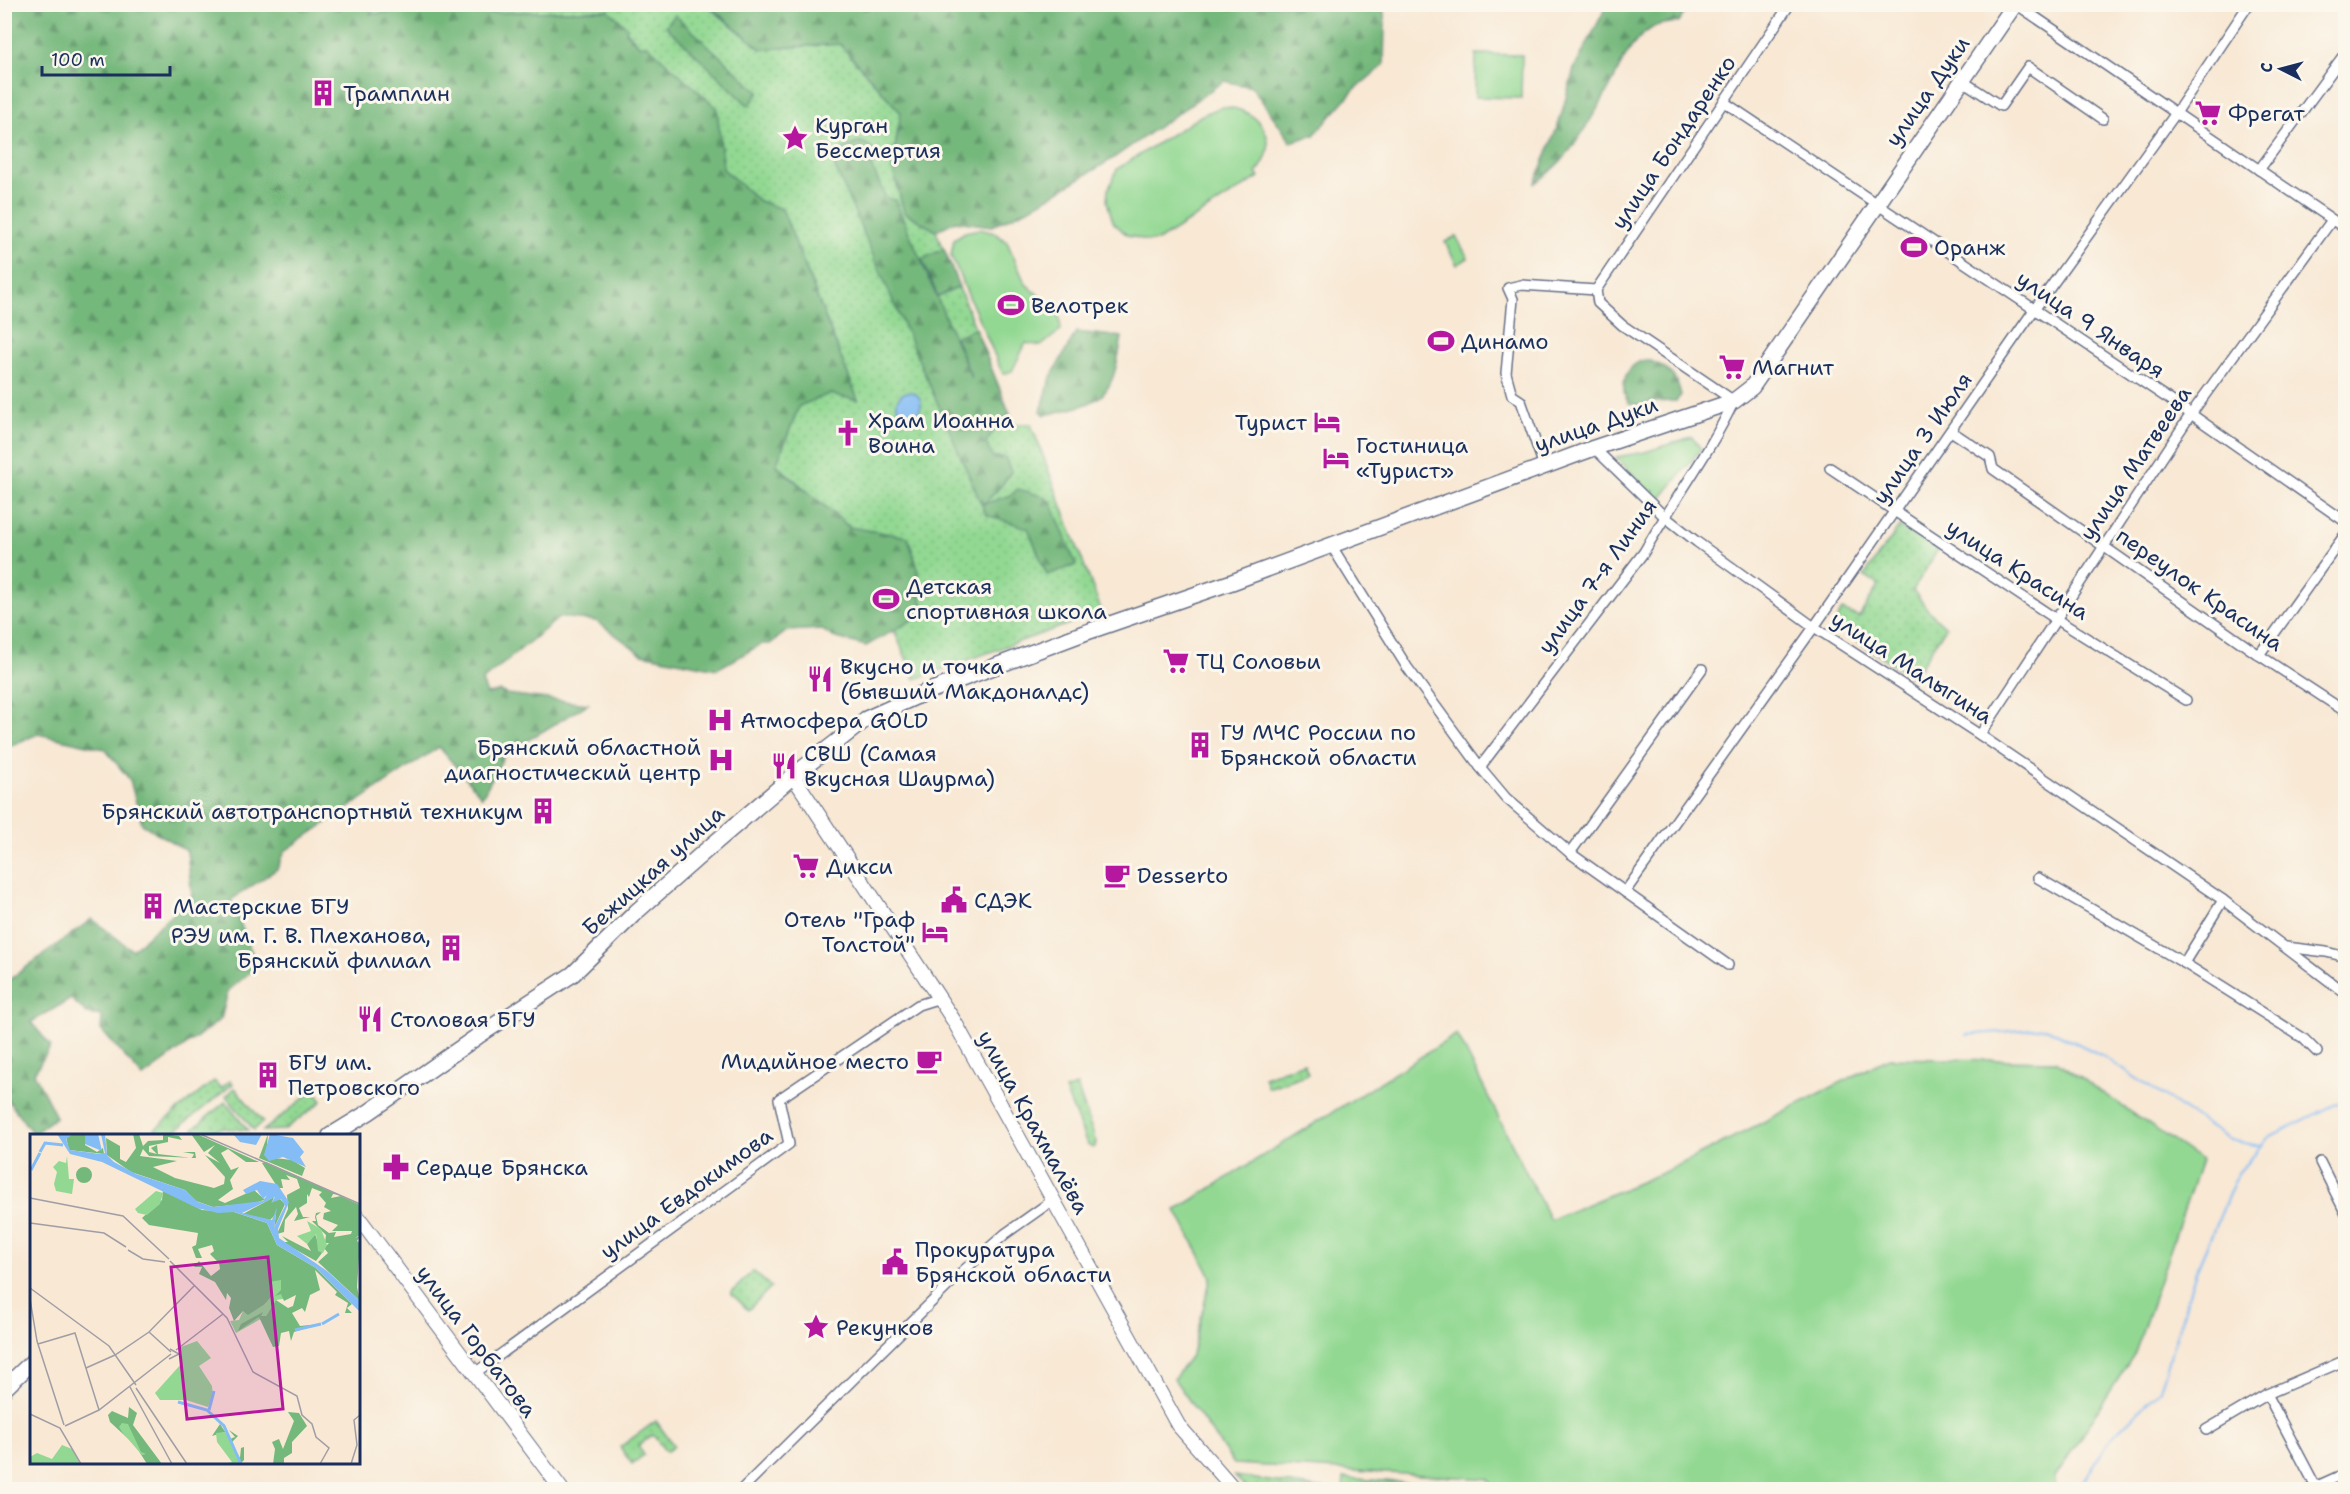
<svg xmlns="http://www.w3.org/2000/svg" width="2350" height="1494" viewBox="0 0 2350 1494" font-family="'Shantell Sans',sans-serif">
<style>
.grass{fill:url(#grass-dots);stroke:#568478;stroke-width:1.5}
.forest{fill:url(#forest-firs);stroke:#48746d;stroke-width:1.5}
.garden{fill:#92d892;stroke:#568478;stroke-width:1.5}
.water{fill:#84bdf5;stroke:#5076aa;stroke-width:1.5}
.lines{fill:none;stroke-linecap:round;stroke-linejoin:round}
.stream{stroke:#84bdf5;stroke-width:2}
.minor-casing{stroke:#687087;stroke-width:12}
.secondary-casing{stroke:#687087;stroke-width:16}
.primary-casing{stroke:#687087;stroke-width:18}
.minor{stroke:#fff;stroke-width:9}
.secondary{stroke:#fff;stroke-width:14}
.primary{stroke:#fff;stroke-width:15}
.labels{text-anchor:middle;stroke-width:6;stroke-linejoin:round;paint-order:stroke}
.street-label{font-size:22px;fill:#1b2f5e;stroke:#fbf7ec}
.poi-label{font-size:22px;fill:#1b2f5e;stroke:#fbf7ec;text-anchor:start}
.inset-river{fill:none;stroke:#84bdf5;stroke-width:3}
.inset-road{fill:none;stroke:#a09ea5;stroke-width:1.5}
.view{fill:#b5179e;fill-opacity:0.15;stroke:#b5179e;stroke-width:3}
.inset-edge{fill:none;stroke:#1b2f5e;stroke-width:3}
</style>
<defs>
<pattern id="grass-dots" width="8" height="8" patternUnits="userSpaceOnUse" patternTransform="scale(1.5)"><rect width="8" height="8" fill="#92d892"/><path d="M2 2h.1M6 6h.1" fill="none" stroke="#7dba80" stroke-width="1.8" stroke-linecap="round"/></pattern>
<pattern id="forest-firs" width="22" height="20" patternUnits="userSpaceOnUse" patternTransform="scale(1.5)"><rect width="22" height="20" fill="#75b87c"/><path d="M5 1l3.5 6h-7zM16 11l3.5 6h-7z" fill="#5f9669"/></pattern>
</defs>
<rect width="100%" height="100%" fill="#fbf7ec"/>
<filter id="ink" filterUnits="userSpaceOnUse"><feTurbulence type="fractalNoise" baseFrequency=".0167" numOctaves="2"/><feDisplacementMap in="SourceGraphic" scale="12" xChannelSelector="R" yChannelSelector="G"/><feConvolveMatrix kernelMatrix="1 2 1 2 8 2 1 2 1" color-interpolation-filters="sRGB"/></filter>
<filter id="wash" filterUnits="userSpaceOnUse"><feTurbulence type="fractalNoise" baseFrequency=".008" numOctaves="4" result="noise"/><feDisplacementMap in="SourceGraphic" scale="24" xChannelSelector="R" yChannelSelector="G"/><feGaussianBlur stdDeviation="1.35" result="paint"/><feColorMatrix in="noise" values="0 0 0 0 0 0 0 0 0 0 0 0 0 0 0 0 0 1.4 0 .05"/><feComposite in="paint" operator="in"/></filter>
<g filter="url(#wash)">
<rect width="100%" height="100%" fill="#f8e8d4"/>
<g class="grass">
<path d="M366,5H479L368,15Z"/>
<path d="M489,5H706L761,49L840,44L901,113L892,166L904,211L936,231L1014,424H1031L1102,612L915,679L894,630L925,613L920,595L917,566L849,527L776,464L806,389L858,400L782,209L759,201L723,169L717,108L646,45L640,46L608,10L490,13Z"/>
<path d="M1899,527L1939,548L1913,590L1928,610L1946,627L1913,678L1833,625L1842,610L1859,617L1879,585L1864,576Z"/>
<path d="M1304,1063L1308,1074L1268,1088L1264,1077Z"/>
<path d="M214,1081L221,1088L230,1081L233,1084L170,1135H161L155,1129Z"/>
<path d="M1077,1086L1096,1142L1095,1147L1092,1148L1087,1144L1065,1090Z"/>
<path d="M235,1088L263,1122L254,1130L226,1096Z"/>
<path d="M314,1090L322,1101L284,1130L263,1131Z"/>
<path d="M225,1102L248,1130L221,1128L199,1135L193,1129Z"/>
<path d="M753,1271L771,1287L748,1310L731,1293Z"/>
<path d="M656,1421L674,1446L666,1452L653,1435L638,1446L644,1455L632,1464L620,1447Z"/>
<path d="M1234,1476L1326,1489H1248Z"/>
<path d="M1344,1478L1486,1489H1343Z"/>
</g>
<g class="forest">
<path d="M479,4L489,5L490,13L608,10L627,27L626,33L640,46L646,44L717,108L723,169L759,201L782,209L858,400L829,394L799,406L776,465L849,527L908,537L917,566L920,595L925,613L866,646L833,637L821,629L787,631L770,644H762L717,669L642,654L596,621L560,617L482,681L487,694L500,691L506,694L588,704L505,754L482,797L439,747L285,851L277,869L231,900L257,966L228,991L221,1019L143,1077L101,1030L102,1016L88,1014L71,999L31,1022L51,1046L34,1073L56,1117L33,1134L5,1096V983L92,919L132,950L192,897L187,851L142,824L130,780L105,749L38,734L9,746L5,757V5H378L370,14Z"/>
<path d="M707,4L1383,5L1385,24L1384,65L1354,90L1314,135L1291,142L1252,87L1224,81L1112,159L1032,207L992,226L955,221L936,231L904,212L892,166L901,113L840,44L761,49Z"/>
<path d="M1609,5H1689L1679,22C1671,23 1659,23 1652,28C1627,43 1620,70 1606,94C1587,126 1567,163 1535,183L1559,123L1574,69L1605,9Z"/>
<path d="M675,15L759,92L749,106L666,26Z"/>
<path d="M860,142C870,144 873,149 877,158L870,163L886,198L895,200L972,379L955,337L975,328L1010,415L990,423L994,431L986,442L992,457H1005L1011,472L1001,486L984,504L1011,495L1018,489L1042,496L1051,502L1076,565L1047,575L1028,528L986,515L834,165L843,161L842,149Z"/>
<path d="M944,249L959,287L938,297L922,259Z"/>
<path d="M1076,332L1122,337C1111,400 1107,401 1045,415L1041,411L1051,377Z"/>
<path d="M1646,360C1665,364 1677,376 1681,395L1676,401L1651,402L1638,405L1629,403C1617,388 1626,363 1646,360Z"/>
</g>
<g class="garden">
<path d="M1476,54L1522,55L1521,98L1475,97Z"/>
<path d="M1222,107C1260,107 1284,143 1256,173L1259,177L1158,241H1149L1127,235L1113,222L1107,201L1108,190L1117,169L1202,115Z"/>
<path d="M979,229L995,233L1007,242L1025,283L1059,314L1061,330L1041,346L1026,343L1012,371L1003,374L951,256L954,239L965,232Z"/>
<path d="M1456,236L1468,258L1457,265L1445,242Z"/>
<path d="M1692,437L1701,449L1658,502L1616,457L1645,452Z"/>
<path d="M1457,1034L1550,1220L1671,1169L1889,1058L2056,1061L2201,1160L2135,1353L2055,1477V1489L1493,1490L1489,1479L1234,1464L1174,1379L1192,1354L1211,1277L1176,1210Z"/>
</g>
<circle class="water" cx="909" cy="404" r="12"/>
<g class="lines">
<g class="stream">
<path d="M1966,1035L2046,1028L2101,1055L2230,1140L2260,1146"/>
<path d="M2078,1490L2111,1438L2160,1390L2196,1271L2238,1173L2269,1137L2346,1099"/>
</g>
</g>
</g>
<g filter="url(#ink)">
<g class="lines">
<g class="minor-casing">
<g id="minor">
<path d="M2016,4L2346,229"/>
<path d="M1961,80L2001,106L2028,67L2103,119"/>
<path d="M1724,102L2191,414L2346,522"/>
<path d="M2259,170L2346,52"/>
<path d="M1951,431L1990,457L1993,469L2259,655L2346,712"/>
<path d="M1594,448L1664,516L1697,542L1814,627L1980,735L2223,900L2346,994"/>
<path d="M1544,466L1521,401L1512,395L1506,373L1513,299L1508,288L1521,285L1596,290"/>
<path d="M1830,468L2056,619L2186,700"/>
<path d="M1331,545L1407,667L1480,767L1506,798L1570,853L1728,965"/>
<path d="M2259,655L2346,533"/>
<path d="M1980,735L2191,414L2332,220"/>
<path d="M1480,767L1644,552C1673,501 1709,454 1734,401L1622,325L1598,303L1596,290L1790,4"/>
<path d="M1570,853L1702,669"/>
<path d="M2038,878L2184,963L2303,1038L2317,1052"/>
<path d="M1625,892L1814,627L2034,310L2176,113L2249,4"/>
<path d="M2286,947L2326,952L2346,957"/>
<path d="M2184,963L2223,900"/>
<path d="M2320,1162L2346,1214"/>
<path d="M475,1373L789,1144L779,1099L918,1005L940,998"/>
<path d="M2267,1394L2315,1485"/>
<path d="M2206,1430L2267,1394L2346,1360"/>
<path d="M741,1490L963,1271L1005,1234L1053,1200"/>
<path d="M2308,1490L2346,1473"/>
</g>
</g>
<g class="secondary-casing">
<g id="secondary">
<path d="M793,776L954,1021L1178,1425L1235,1490"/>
<path d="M358,1217L562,1490"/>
</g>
</g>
<g class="primary-casing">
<g id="primary">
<path d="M330,1136L369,1112L478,1036L573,974L636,912L703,853L793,776L866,719L924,693L1084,633L1232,582L1594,448L1734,401L1752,387L2015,4"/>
<path d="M4,1389L32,1362"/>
</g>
</g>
<use href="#minor" class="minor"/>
<use href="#secondary" class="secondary"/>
<use href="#primary" class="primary"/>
</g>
</g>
<defs>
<g id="building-bare" transform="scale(2.07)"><path d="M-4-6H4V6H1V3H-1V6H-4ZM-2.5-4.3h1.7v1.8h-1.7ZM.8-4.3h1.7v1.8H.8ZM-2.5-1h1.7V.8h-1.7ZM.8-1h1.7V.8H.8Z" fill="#b5179e" stroke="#fbf7ec" stroke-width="2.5" paint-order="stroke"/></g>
<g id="supermarket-bare" transform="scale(2.07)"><path d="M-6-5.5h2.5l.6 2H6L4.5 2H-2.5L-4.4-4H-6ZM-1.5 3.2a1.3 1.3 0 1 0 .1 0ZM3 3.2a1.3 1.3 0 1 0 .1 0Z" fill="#b5179e" stroke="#fbf7ec" stroke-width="2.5" paint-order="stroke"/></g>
<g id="sight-bare" transform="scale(2.07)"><path d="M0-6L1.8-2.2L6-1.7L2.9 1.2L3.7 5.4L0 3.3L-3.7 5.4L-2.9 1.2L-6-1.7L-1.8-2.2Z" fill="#b5179e" stroke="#fbf7ec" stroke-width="2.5" paint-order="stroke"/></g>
<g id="stadium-bare" transform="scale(2.07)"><path d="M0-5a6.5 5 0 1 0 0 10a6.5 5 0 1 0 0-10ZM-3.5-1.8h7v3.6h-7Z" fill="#b5179e" stroke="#fbf7ec" stroke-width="2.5" paint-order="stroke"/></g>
<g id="hotel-bare" transform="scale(2.07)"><path d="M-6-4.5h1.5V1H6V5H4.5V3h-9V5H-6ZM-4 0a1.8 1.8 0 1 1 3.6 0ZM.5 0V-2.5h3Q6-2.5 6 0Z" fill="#b5179e" stroke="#fbf7ec" stroke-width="2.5" paint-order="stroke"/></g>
<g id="church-bare" transform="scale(2.07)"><path d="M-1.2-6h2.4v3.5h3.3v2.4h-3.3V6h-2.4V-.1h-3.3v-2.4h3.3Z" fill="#b5179e" stroke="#fbf7ec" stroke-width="2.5" paint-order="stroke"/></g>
<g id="restaurant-bare" transform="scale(2.07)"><path d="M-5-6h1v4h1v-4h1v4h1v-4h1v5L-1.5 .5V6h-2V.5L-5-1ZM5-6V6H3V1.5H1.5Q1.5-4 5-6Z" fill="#b5179e" stroke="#fbf7ec" stroke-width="2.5" paint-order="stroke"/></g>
<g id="hospital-bare" transform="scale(2.07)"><path d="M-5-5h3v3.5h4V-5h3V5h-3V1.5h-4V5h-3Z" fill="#b5179e" stroke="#fbf7ec" stroke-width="2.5" paint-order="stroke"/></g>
<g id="cafe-bare" transform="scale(2.07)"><path d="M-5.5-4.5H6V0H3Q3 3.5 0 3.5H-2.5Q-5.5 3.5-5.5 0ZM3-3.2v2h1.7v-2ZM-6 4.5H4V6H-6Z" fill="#b5179e" stroke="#fbf7ec" stroke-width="2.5" paint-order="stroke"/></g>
<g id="civic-bare" transform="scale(2.07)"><path d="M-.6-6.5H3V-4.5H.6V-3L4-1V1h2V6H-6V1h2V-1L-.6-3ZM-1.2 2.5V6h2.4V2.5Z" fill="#b5179e" stroke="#fbf7ec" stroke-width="2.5" paint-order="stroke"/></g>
<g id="pharmacy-bare" transform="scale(2.07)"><path d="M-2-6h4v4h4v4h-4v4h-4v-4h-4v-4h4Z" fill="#b5179e" stroke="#fbf7ec" stroke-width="2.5" paint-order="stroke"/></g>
</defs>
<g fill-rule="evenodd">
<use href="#building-bare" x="323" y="93"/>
<use href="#supermarket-bare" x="2208" y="113"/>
<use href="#sight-bare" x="795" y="138"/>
<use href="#stadium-bare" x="1914" y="247"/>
<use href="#stadium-bare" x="1011" y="305"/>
<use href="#stadium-bare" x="1441" y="341"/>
<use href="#supermarket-bare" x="1732" y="367"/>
<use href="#hotel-bare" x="1327" y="422"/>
<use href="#church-bare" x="848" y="433"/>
<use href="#hotel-bare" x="1336" y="458"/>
<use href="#stadium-bare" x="886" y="599"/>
<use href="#supermarket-bare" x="1176" y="661"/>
<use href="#restaurant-bare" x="820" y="679"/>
<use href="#hospital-bare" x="720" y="720"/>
<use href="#building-bare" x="1200" y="745"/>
<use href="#hospital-bare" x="721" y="760"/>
<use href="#restaurant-bare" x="784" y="766"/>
<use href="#building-bare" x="543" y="811"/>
<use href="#supermarket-bare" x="806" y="866"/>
<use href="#cafe-bare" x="1117" y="875"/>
<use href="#civic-bare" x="954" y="900"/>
<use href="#building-bare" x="153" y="906"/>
<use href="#hotel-bare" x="935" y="932"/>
<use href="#building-bare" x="451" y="948"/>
<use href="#restaurant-bare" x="370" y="1019"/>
<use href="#cafe-bare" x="929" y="1061"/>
<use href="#building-bare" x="268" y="1075"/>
<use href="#pharmacy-bare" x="396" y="1167"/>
<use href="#civic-bare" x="895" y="1262"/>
<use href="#sight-bare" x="816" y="1327"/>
</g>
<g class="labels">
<g class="street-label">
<text transform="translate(1927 91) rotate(-55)" y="8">улица Дуки</text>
<text transform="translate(1673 142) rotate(-56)" y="8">улица Бондаренко</text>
<text transform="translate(2091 324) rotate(34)" y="8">улица 9 Января</text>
<text transform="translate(1596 424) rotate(-19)" y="8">улица Дуки</text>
<text transform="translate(1922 438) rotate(-55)" y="8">улица 3 Июля</text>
<text transform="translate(2135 463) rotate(-56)" y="8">улица Матвеева</text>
<text transform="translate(2018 569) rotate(33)" y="8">улица Красина</text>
<text transform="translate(1597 576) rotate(-54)" y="8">улица 7-я Линия</text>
<text transform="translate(2200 589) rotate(35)" y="8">переулок Красина</text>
<text transform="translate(1912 667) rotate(33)" y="8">улица Малыгина</text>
<text transform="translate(653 870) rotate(-42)" y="8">Бежицкая улица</text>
<text transform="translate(1034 1122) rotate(61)" y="8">улица Крахмалёва</text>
<text transform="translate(686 1193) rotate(-36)" y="8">улица Евдокимова</text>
<text transform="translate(477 1341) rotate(53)" y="8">улица Горбатова</text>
</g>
<g class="poi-label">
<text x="343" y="101">Трамплин</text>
<text x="2228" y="121">Фрегат</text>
<text x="815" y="133">Курган<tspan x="815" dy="25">Бессмертия</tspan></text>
<text x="1934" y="255">Оранж</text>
<text x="1031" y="313">Велотрек</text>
<text x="1461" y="349">Динамо</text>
<text x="1752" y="375">Магнит</text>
<text x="868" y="428">Храм Иоанна<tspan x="868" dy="25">Воина</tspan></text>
<text x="1307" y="430" text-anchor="end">Турист</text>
<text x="1356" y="453">Гостиница<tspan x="1356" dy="25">«Турист»</tspan></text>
<text x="906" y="594">Детская<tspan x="906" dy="25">спортивная школа</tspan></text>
<text x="1196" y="669">ТЦ Соловьи</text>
<text x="840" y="674">Вкусно и точка<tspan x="840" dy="25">(бывший Макдоналдс)</tspan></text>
<text x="740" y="728">Атмосфера GOLD</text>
<text x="1220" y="740">ГУ МЧС России по<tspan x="1220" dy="25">Брянской области</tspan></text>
<text x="701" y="755" text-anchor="end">Брянский областной<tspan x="701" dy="25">диагностический центр</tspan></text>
<text x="804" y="761">СВШ (Самая<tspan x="804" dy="25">Вкусная Шаурма)</tspan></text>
<text x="523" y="819" text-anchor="end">Брянский автотранспортный техникум</text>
<text x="826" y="874">Дикси</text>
<text x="1137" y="883">Desserto</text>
<text x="974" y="908">СДЭК</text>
<text x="173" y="914">Мастерские БГУ</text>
<text x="915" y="927" text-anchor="end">Отель "Граф<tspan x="915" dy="25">Толстой"</tspan></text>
<text x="431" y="943" text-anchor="end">РЭУ им. Г. В. Плеханова,<tspan x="431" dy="25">Брянский филиал</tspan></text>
<text x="390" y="1027">Столовая БГУ</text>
<text x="909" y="1069" text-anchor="end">Мидийное место</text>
<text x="288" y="1070">БГУ им.<tspan x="288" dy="25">Петровского</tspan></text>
<text x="416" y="1175">Сердце Брянска</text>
<text x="915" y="1257">Прокуратура<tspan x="915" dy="25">Брянской области</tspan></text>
<text x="836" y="1335">Рекунков</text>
</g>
</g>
<g transform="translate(30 1134)">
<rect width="330" height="330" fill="#f8e8d4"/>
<path d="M255,141L262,161L259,164L246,166L236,182L206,199L200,187L209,186L213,177L235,170L241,163L239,147Z" fill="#92d892"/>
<path d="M43,0H55V11L67,18L73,14L74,20L39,16L36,3ZM103,0H124H109L113,12L118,7L133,6V0L149,2L152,6L138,3V8L119,12V18L127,20L121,14L127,11L128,20L162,24L164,20L153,18H165L166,24L119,22L113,15L110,22L147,27L123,33L145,44L184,54L194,50L195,43L175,21L190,29L178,19L185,11L174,18L161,0H167L229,28H216L198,15L191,19L201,36L209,33L200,46L203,55L188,66L195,69L224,56L234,65L238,63L234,66L225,69L183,73L166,67L155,56L101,38L77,21L76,4L90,12V25L96,28L106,14ZM238,0L236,23L262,26L275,34L272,42L229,24ZM236,28L310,61L303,60L301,64L311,62L330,71V101L325,104L330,102L327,107L330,109L327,153L330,167L288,128L298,119L294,114L299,109H295L296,101L282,87H286L285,83L286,79L291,78L286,82L288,91L299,99L306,98L304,103L321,100L322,97H302L308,91L293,85L294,79L301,77L294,73L296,69L289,61L292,58L282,54L279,63L277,60V69L269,74L273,83H280L264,87L268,80L266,73L255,86L254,98L247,100L258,75L257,61L270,54L267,45L256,41L260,46L251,45L253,54H248L232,29ZM46 41a8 8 0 1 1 16 0a8 8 0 1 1-16 0ZM133,56L172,76L204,78L237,89L247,111L286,134L322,170L317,174L322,179H315L318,169L305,161L307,158L285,136L290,156L280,161L275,178L272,174L262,179L270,192L290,190L264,198L261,207L259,197L251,199L249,212L243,213L229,183L208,197L211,190L233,178L231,182H236L246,166L258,174L263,172L266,161L254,167L251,160L245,162L251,156V146L239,148L241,163L235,170L218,181L213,177L204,187L199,174L201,164L197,159L196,166L185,148L169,140L172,133H164L169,127L181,142L190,135L189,129L180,120L184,117L182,111L168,115L172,124H166L162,113L166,111L168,99L119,91L112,84L132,66ZM244,63L242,68L250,65L255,70L244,94L246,80L240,86L213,80ZM285,100L292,119L286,127L252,108H258L252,102L281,117L277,110ZM99,273L107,279L103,291L132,330H117L105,311L80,288L78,281L82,277L98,284ZM258,278L269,279L277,292L262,308V319L254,324V330H243L245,315L242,308L249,305L253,315L264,287ZM190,290L200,305L205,303L199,296L208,302L201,309L210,324L211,314L214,313V326L210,330L195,298L182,302Z" fill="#75b87c"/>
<path d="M277,87L291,95L297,111L293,119L288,117L286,100L277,110L267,102L281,97Z" fill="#92d892"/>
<path d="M32,311L42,315L50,330H0V323L7,319L22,325Z" fill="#92d892"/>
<path d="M37,22L39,45H44L42,60L26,57L24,50L27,38L23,33L29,27L36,29ZM126,57L133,59L130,70L117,81L108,79L105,75ZM167,207L181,224L169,232L182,252L183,263L178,273L156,266H130L125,259L152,229L151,213ZM92,289L98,290L111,318L116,320L112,321L92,298L89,293ZM195,298L209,323V330H194L202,328L187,308L186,299Z" fill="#92d892"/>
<path d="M27,0H43L36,5L40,16L70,20L75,19L71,0H75L77,21L84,28L106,40L155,56L168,68L183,73L233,67L237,61L233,65L227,56L216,60L213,56L230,47L247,50L259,68L248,95L249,104L297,137L330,167V178L286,134L247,111L237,89L204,78L188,79L167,74L72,28L40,20ZM245,63L241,69L251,65L255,72L244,94L247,73L242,86L212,79ZM55,0H68L72,17L55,10ZM203,0H232L226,11L210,8ZM240,0L263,4L274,18L270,23L276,33L253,23L239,27L234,21Z" fill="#84bdf5" fill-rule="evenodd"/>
<path class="inset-river" d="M10,18L15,9L33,11M1,36L10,19M292,190L309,180M265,196L291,190M148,268L177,276L194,292L211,330M179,276L184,257"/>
<path class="inset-road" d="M170,0L330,70M0,64L93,82L139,125M0,89L74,99L96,113M98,116L113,125L135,128M140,127L197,184L223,238L267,262L272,281L282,290L286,303L299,314L290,330M0,154L79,212L106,251M0,165L7,207L34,291M119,198L141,218M8,210L45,199L69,276M146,216L193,180M139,225L149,220L140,215M56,234L85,221L119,198L165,151M100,253L142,330M106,254L157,330M0,280L30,294L51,330M35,292L69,276L141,220M321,330L327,311L324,286L330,281"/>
<path class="view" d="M238,123L253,275L157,285L141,133Z"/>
<rect width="330" height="330" class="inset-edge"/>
</g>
<rect width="2350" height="1494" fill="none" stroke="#fbf7ec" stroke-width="24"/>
<g transform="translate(2281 69) rotate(276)" stroke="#fbf7ec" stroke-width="4.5" paint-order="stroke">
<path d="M0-4.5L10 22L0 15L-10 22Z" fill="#1b2f5e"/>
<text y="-9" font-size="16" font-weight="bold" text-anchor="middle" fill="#1b2f5e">С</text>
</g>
<path d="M42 66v9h128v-9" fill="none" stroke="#1b2f5e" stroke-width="3"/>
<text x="51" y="66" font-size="18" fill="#1b2f5e" stroke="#fbf7ec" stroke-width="4.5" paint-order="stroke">100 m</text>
</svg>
